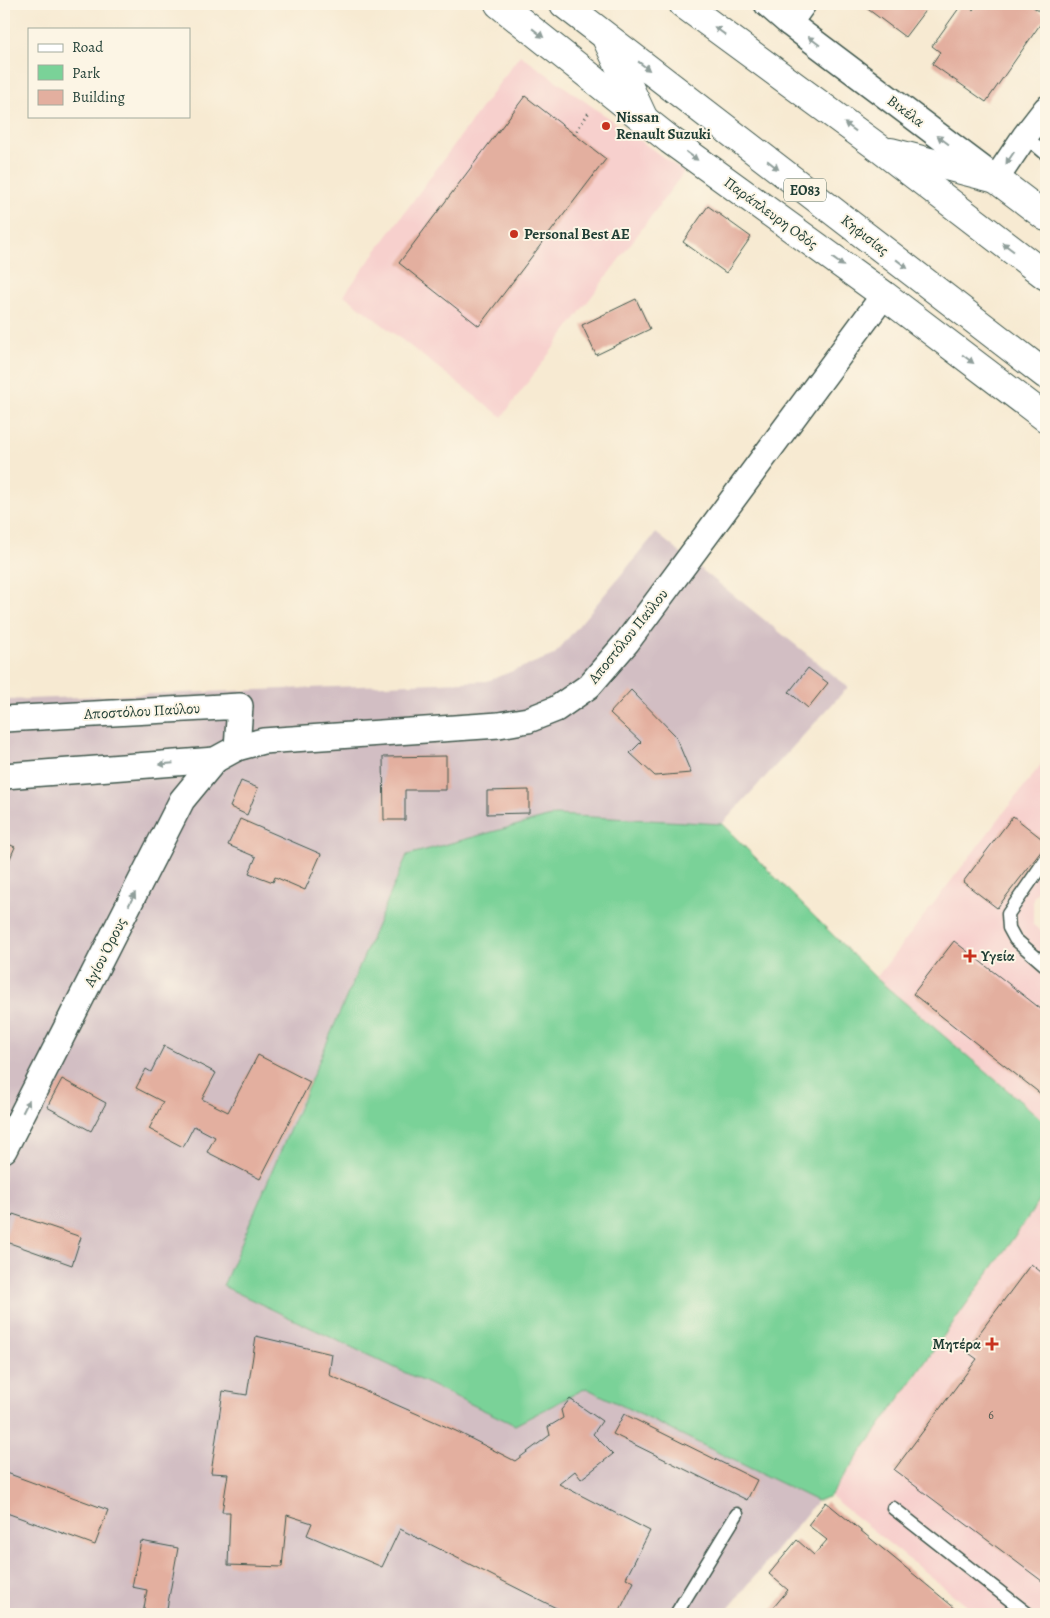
<svg xmlns="http://www.w3.org/2000/svg" width="1050" height="1618" viewBox="0 0 1050 1618" font-family="Alegreya,serif">
<style>
.built{fill:#f7d0cd}
.industrial{fill:#d2bec3}
.green{fill:#7ad298;stroke:#4c8866}
.building{fill:#e3af9f}
.lines{fill:none;stroke-linecap:round;stroke-linejoin:round}
.lane-casing{stroke:#3f574c;stroke-width:15}
.street-casing{stroke:#3f574c;stroke-width:28}
.secondary-casing{stroke:#3f574c;stroke-width:30}
.primary-casing{stroke:#3f574c;stroke-width:30}
.path{stroke:#3f574c;stroke-width:3;stroke-dasharray:1 4;stroke-linecap:butt}
.lane{stroke:#fff;stroke-width:12}
.street{stroke:#fff;stroke-width:25}
.secondary{stroke:#fff;stroke-width:28}
.primary{stroke:#fff;stroke-width:28}
.oneway{fill:#8f9e9a}
.poi-dot{fill:#c8321e;stroke:#fcf5e5;stroke-width:2}
.labels{text-anchor:middle;stroke-width:4;stroke-linejoin:round;paint-order:stroke}
.number-label{font-size:12px;fill:#505a4f}
.shield{fill:#fcf5e5;stroke:#617469;stroke-width:1}
.shield-label{font-size:14px;font-weight:bold;fill:#1f3d34}
.street-label{font-size:15px;fill:#1f3d34;stroke:#fcf5e5}
.poi-label{font-size:15px;font-weight:bold;fill:#1f3d34;stroke:#fcf5e5;text-anchor:start}
</style>
<rect width="100%" height="100%" fill="#fcf5e5"/>
<filter id="ink" filterUnits="userSpaceOnUse"><feTurbulence type="fractalNoise" baseFrequency=".02" numOctaves="2"/><feDisplacementMap in="SourceGraphic" scale="10" xChannelSelector="R" yChannelSelector="G"/><feConvolveMatrix kernelMatrix="1 2 1 2 8 2 1 2 1" color-interpolation-filters="sRGB"/></filter>
<filter id="wash" filterUnits="userSpaceOnUse"><feTurbulence type="fractalNoise" baseFrequency=".0096" numOctaves="4" result="noise"/><feDisplacementMap in="SourceGraphic" scale="20" xChannelSelector="R" yChannelSelector="G"/><feGaussianBlur stdDeviation="1.12" result="paint"/><feColorMatrix in="noise" values="0 0 0 0 0 0 0 0 0 0 0 0 0 0 0 0 0 1.4 0 .05"/><feComposite in="paint" operator="in"/></filter>
<g filter="url(#wash)">
<rect width="100%" height="100%" fill="#f7ead2"/>
<g class="built">
<path d="M520,55L684,172L502,417L344,295Z"/>
<path d="M1046,758V878L1033,898V925L1046,934V1123L876,978Z"/>
<path d="M1046,1192V1614H977L830,1496Z"/>
</g>
<path class="industrial" d="M656,533L848,687L722,824L555,815L223,1286L515,1425L586,1388L817,1501L729,1608L736,1614H4V700L487,681L554,655Z"/>
<path class="green" d="M555,815L722,824L876,978L1046,1123V1192L830,1496L817,1501L586,1388L515,1425L223,1286L407,855Z"/>
<g id="blocks">
<g class="building">
<path d="M861,4H930L905,37Z"/>
<path d="M962,4H964L973,10L977,4H1029L1046,16L986,102L932,64L940,52L932,46Z"/>
<path d="M525,96L606,159L479,326L399,263Z"/>
<path d="M708,206L751,237L726,273L683,242Z"/>
<path d="M636,299L650,329L596,355L582,325Z"/>
<path d="M808,668L828,683L808,708L789,692Z"/>
<path d="M631,690L675,735L691,773L655,776L630,753L641,742L610,713Z"/>
<path d="M446,756V790H405V820H384L383,757Z"/>
<path d="M241,781L258,788L247,815L230,807Z"/>
<path d="M529,790V813L487,814V791Z"/>
<path d="M1013,816L1046,842V845L997,908L963,882Z"/>
<path d="M240,819L321,854L305,890L275,877L273,882L249,873L256,857L228,845Z"/>
<path d="M4,842L15,847L4,872Z"/>
<path d="M954,941L1046,1013V1098L913,994Z"/>
<path d="M164,1046L216,1073L202,1099L228,1112L258,1055L310,1082L260,1179L207,1152L215,1137L194,1126L183,1147L149,1129L163,1102L136,1088L146,1069L151,1072Z"/>
<path d="M62,1079L106,1103L91,1131L47,1107Z"/>
<path d="M13,1214L81,1237L72,1265L4,1241Z"/>
<path d="M1031,1264L1046,1276V1584L894,1470L977,1359L966,1351Z"/>
<path d="M256,1336L332,1354L329,1375L456,1431L515,1461L550,1435L548,1427L563,1418L561,1410L570,1399L602,1421L593,1434L613,1454L581,1479L575,1471L559,1484L650,1531L626,1578L634,1582L618,1614H568L400,1529L382,1567L307,1535L312,1523L287,1515L282,1567L228,1565L230,1512H222L228,1474L211,1473L223,1391L247,1395Z"/>
<path d="M624,1414L757,1480L747,1500L613,1434Z"/>
<path d="M4,1472L108,1510L95,1545L4,1512Z"/>
<path d="M826,1502L962,1614H768L788,1590L769,1574L797,1540L814,1555L827,1540L808,1525Z"/>
<path d="M141,1541L178,1548L166,1614H143L147,1590L132,1587Z"/>
</g>
</g>
</g>
<g filter="url(#ink)">
<use href="#blocks" fill-opacity="0" stroke="#3f574c" stroke-width="1"/>
<g class="lines">
<g class="lane-casing">
<g id="lane">
<path d="M1025,136L1046,154"/>
<path d="M1046,859L1008,914L1009,928L1015,939L1046,966"/>
<path d="M893,1508L1028,1614"/>
<path d="M676,1614L737,1514"/>
</g>
</g>
<g class="street-casing">
<g id="street">
<path d="M767,4L789,23L996,179L1025,136L1046,109"/>
<path d="M789,23L803,4"/>
<path d="M4,719L240,706L237,748"/>
<path d="M4,776L215,760L237,748L263,741L499,725L528,720L556,709L589,686L627,642L884,295"/>
<path d="M4,1150L182,800L215,760"/>
</g>
</g>
<g class="secondary-casing">
<g id="secondary">
<path d="M499,4L670,140L884,295L1046,418"/>
<path d="M996,179L1046,217"/>
</g>
</g>
<g class="primary-casing">
<g id="primary">
<path d="M564,4L1046,375"/>
<path d="M683,4L879,148L1046,276"/>
<path d="M607,40L644,119"/>
<path d="M891,152L996,179"/>
</g>
</g>
<path class="path" d="M574,135L589,112"/>
<use href="#lane" class="lane"/>
<use href="#street" class="street"/>
<use href="#secondary" class="secondary"/>
<use href="#primary" class="primary"/>
</g>
<defs><path id="oneway-solid" d="M-6-.8H1V-3.2L6.5 0L1 3.2V.8H-6Z" transform="scale(1.25)"/></defs>
<g class="oneway">
<use href="#oneway-solid" transform="translate(720 31) rotate(-144)"/>
<use href="#oneway-solid" transform="translate(538 33) rotate(38)"/>
<use href="#oneway-solid" transform="translate(814 41) rotate(-143)"/>
<use href="#oneway-solid" transform="translate(644 66) rotate(38)"/>
<use href="#oneway-solid" transform="translate(850 127) rotate(-144)"/>
<use href="#oneway-solid" transform="translate(943 140) rotate(-143)"/>
<use href="#oneway-solid" transform="translate(692 156) rotate(36)"/>
<use href="#oneway-solid" transform="translate(1010 158) rotate(124)"/>
<use href="#oneway-solid" transform="translate(773 165) rotate(38)"/>
<use href="#oneway-solid" transform="translate(1008 247) rotate(-143)"/>
<use href="#oneway-solid" transform="translate(838 262) rotate(36)"/>
<use href="#oneway-solid" transform="translate(902 264) rotate(38)"/>
<use href="#oneway-solid" transform="translate(968 359) rotate(37)"/>
<use href="#oneway-solid" transform="translate(166 764) rotate(175)"/>
<use href="#oneway-solid" transform="translate(132 899) rotate(-63)"/>
<use href="#oneway-solid" transform="translate(26 1106) rotate(-63)"/>
</g>
</g>
<g class="poi-dot">
<circle cx="606" cy="126" r="5"/>
<circle cx="514" cy="234" r="5"/>
<path d="M967.5 948.5h5v5h5v5h-5v5h-5v-5h-5v-5h5z"/>
<path d="M989.5 1336.5h5v5h5v5h-5v5h-5v-5h-5v-5h5z"/>
</g>
<g class="labels">
<g class="number-label">
<text x="991" y="1419">6</text>
</g>
<rect class="shield" x="784" y="178.5" width="42" height="23" rx="4"/>
<g class="shield-label">
<text x="805" y="195">ΕΟ83</text>
</g>
<g class="street-label">
<text transform="translate(906 111) rotate(37)" y="5">Βικέλα</text>
<text transform="translate(771 213) rotate(36)" y="5">Παράπλευρη Οδός</text>
<text transform="translate(865 235) rotate(38)" y="5">Κηφισίας</text>
<text transform="translate(628 636) rotate(-51)" y="5">Αποστόλου Παύλου</text>
<text transform="translate(142 711) rotate(-3)" y="5">Αποστόλου Παύλου</text>
<text transform="translate(105 952) rotate(-63)" y="5">Αγίου Όρους</text>
</g>
<g class="poi-label">
<text x="616" y="122">Nissan<tspan x="616" dy="17">Renault Suzuki</tspan></text>
<text x="524" y="239">Personal Best AE</text>
<text x="981" y="961">Υγεία</text>
<text x="981" y="1349" text-anchor="end">Μητέρα</text>
</g>
</g>
<rect width="1050" height="1618" fill="none" stroke="#fcf5e5" stroke-width="20"/>
<rect x="28" y="28" width="162" height="90" fill="#fcf5e5" stroke="#a4ab9e"/>
<rect x="38" y="44" width="25" height="8" fill="#ffffff" stroke="#a4ab9e"/>
<text x="72" y="52" font-size="15" fill="#1f3d34">Road</text>
<rect x="38" y="65" width="25" height="15" fill="#7ad298" stroke="#a4ab9e"/>
<text x="72" y="78" font-size="15" fill="#1f3d34">Park</text>
<rect x="38" y="90" width="25" height="15" fill="#e3af9f" stroke="#a4ab9e"/>
<text x="72" y="102" font-size="15" fill="#1f3d34">Building</text>
</svg>
